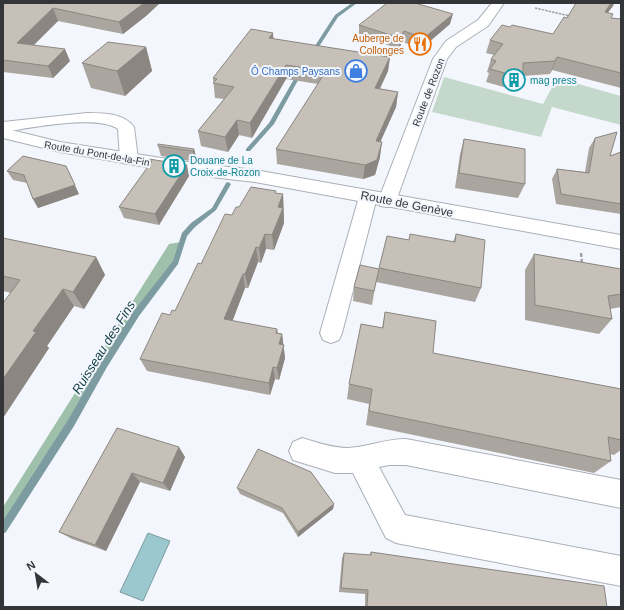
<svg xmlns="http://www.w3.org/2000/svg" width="624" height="610" viewBox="0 0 624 610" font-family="Arial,sans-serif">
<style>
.green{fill:#c4d9cb}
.forest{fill:#9fc0aa}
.water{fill:#9bc8ce;stroke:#7c9ca1}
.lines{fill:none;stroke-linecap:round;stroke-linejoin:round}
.stream{fill:#7c9ca1;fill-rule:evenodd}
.minor-casing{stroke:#abafb7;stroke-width:2}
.major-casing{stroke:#abafb7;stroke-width:2}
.path-far1{stroke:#9da0a5;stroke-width:1.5;stroke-dasharray:2.5 1;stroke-linecap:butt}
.path{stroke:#9da0a5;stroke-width:2.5;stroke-dasharray:4 2;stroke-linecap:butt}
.minor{fill:#fff;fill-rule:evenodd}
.major{fill:#fff;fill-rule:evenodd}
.wall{fill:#aaa59e}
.shaded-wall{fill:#8b8681}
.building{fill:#c6c0b8;stroke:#8b8681}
.labels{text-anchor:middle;stroke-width:4;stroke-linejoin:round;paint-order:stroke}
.far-food-label{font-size:10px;fill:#c56008;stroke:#f3f7fd;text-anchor:end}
.far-shop-label{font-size:10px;fill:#366cbe;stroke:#f3f7fd;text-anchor:end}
.far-culture-label{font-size:10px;fill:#0d838f;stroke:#f3f7fd;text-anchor:start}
.far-street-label{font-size:10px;fill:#333538;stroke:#f3f7fd}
.street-label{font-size:12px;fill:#333538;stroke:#f3f7fd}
.water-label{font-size:13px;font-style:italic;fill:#164046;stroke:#f3f7fd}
</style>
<rect width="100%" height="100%" fill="#f3f7fd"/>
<path class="green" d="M444,77L543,104L557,78L621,96V125L552,107L541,137L432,112Z"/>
<path class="forest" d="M181,242L176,262L136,314L104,365L71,423L3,529V507L169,244Z"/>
<path class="water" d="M148,533L170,541L143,601L120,592Z"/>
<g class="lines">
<g class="stream">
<path d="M352,3H357L338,17L315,53H311V52L335,15Z"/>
<path d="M298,72L302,73L274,124L250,151H246V149L269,123Z"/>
<path d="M228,182L231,184L216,210L195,227L187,236L178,264L139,316L107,367L74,426L6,532L3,534V521L68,420L101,363L133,312L173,261L182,233L191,223L212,208L226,183Z"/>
</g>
<g class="minor-casing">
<g id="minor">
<path d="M492,3H504L488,26L456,47L447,59L396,201L394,206L387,207L380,206L378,201L433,59L446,41L478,20Z"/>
<path d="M87,113C103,113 124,113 134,127L138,159L135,163L129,164L123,163L120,159L118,129C97,114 29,128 3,132V122Z"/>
<path d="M368,191L375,193L377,197L342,333L339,340L331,343L323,340L320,333L359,197L361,193Z"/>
<path d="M302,438C316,442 332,448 348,448C367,447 385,439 406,439L621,480V508L406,465H389L379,467L405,515L621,556V586L396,543L386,538L353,473H335L293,460L289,451L293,442Z"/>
</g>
</g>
<g class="major-casing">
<path id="major" d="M3,128L60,142L193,163L255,170L621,235V249L255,182L193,175L60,152L3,138Z"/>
</g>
<path class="path-far1" d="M535,8L570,16"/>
<path class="path" d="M581,253L582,264"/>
<use href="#minor" class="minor"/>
<use href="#major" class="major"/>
</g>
<g class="wall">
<path d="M3,3H160L146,16L123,34L58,21L33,45L70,61L53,78L3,72Z"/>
<path d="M576,3H614L613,6L608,12L611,18L621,19V88L552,70L550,74L523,76V78L518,91L486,82L489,73L487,72L491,59L494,55L486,53L490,40L510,27L553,34L567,18Z"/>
<path d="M450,24L422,48L402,42L399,49L359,35V25Z"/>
<path d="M273,39L390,57L388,71L380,89L398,92L396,107L380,142V157L375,175L363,179L277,164L276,149L318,84L286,79L252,138L239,135L228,152L201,146L198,131L224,99L215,98L213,78Z"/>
<path d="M146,47L152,71L125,96L91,88L82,63Z"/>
<path d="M595,138L610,156L621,152V214L556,204L552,179L557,169L585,172L589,148Z"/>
<path d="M464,139L525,184L518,198L455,188L460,154Z"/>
<path d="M158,146L194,149L197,160L196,162L161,156Z"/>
<path d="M23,156L79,194L38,208L33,199L27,183L13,180L7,171Z"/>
<path d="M149,159L189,176L159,225L124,218L119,207L149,166L147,161Z"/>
<path d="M276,193L283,194L284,223L274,250L266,249L261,263L258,262L248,288H245L232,321L277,329L278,333L282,334L285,358L279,380L275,379L270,395L147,371L140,359L170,315L175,311L201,264L232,215Z"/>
<path d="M456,234L481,288L475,302L376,282L372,305L353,301L354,287L379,269L387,236L409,240L453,242Z"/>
<path d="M3,238L96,257L105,275L84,309L74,306L47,346L49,348L3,418L11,293L3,291Z"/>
<path d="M534,254L621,269V307L610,309L612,319L599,334L525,320V270Z"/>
<path d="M385,312L433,353L621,389V450L614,455L610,454L611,461L594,473L366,425L369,404L347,399L349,384L382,328Z"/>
<path d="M117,428L185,457L170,491L140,482L106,551L72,539L59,532Z"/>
<path d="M237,488L334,504L333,509L298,537L283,513L240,494Z"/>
<path d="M371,552L607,607H365V594L339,592L342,558L344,553L369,555Z"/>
</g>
<g class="shaded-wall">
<path d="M144,3H160L146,16L123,34L119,22Z"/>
<path d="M611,3H614L613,6L599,24L605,12Z"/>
<path d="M53,8L58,21L23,56L17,43Z"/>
<path d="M453,14L450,24L422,48L424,38Z"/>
<path d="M404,31L402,42L399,49L400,38Z"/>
<path d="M273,33L274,47L269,38Z"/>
<path d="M146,47L152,71L125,96L117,71Z"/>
<path d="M65,49L70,61L53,78L48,66Z"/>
<path d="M390,57L388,71L373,102L375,88Z"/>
<path d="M557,57L552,70L550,74L555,61Z"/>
<path d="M286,65V79L252,138L250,123Z"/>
<path d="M398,92L396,107L374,156L376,141Z"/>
<path d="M237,120L239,135L228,152L225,137Z"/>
<path d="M382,142L380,157L375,175L363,179L365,165Z"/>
<path d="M194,149L197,160L196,162L193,151Z"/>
<path d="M187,165L189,176L159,225L155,214Z"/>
<path d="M66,166L79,194L38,208L33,199Z"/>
<path d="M283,194L284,223L274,250L272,235L278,207Z"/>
<path d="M265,234L266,249L261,263L259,248Z"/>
<path d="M256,247L258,262L248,288L245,274Z"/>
<path d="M96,257L105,275L84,309L73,292Z"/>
<path d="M243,274L245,288L228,333L224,319Z"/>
<path d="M63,289L74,306L47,346L49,348L3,418V379L33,331Z"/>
<path d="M282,334L285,358L279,380L277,368L279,344Z"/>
<path d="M273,367L275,379L270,395L269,383Z"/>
<path d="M179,447L185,457L170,491L163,483Z"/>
<path d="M132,473L140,482L106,551L95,545Z"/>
<path d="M334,504L333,509L298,537V532Z"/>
</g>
<g class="building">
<path d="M3,3H144L119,22L53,8L17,43L65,49L48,66L3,60Z"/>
<path d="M387,3H415L453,14L424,38L404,31L400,38L359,25Z"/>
<path d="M576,3H611L605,12L613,14L611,18L621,19V73L557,57L555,61L523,63V78L490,69L496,61L491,59L503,44L490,40L502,25L510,27L512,25L553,34L564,17L567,18Z"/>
<path d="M251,29L273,33L269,38L390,57L375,88L398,92L376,141L382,142L377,160L365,165L276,149L326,71L286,65L250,123L237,120L225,137L198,131L234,87L213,83L217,79L213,78Z"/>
<path d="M108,42L146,47L117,71L82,63Z"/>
<path d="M617,132L610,156L621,152V204L561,194L557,169L589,173L595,138Z"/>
<path d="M464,139L525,149V184L459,173Z"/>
<path d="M158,144L194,149L193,151L158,146Z"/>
<path d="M23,156L66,166L75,185L33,199L24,175L7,171Z"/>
<path d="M149,159L187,165L155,214L119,207L152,161H147Z"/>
<path d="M251,187L276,191L275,193L283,194L278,207L283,208L272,235L265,234L259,248L256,247L245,274H243L224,319L277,329L276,333L282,334L279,344L284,345L277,368L273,367L269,383L140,359L162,313L170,315L172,310L175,311L198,263L201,264L225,214L232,215L236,207H239Z"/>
<path d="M410,234L455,242L456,234L485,240L481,288L379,268L387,236L409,240Z"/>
<path d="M3,238L96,257L73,292L63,289L33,331L36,332L3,379V303L20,280L3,276Z"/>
<path d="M534,254L621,269V294L608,296L612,319L535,305Z"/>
<path d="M360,265L379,269L374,291L354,287Z"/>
<path d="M385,312L436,321L433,353L621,389V440L608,437L611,461L369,411L372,389L349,384L361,324L383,328Z"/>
<path d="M117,428L179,447L163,483L132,473L95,545L59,532Z"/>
<path d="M258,449L311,472L334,504L298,532L282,508L237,488Z"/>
<path d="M371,552L604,586L607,607H367L368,590L341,588L344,553L371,555Z"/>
</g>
<defs>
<g id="restaurant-ring" transform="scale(1.15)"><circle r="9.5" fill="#f3f7fd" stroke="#e8710a" stroke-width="1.5"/><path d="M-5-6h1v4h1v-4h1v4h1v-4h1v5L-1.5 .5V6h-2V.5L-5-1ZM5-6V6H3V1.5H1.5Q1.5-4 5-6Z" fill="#e8710a"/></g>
<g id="shop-ring" transform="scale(1.15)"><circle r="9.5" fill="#f3f7fd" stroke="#3f7fe0" stroke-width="1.5"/><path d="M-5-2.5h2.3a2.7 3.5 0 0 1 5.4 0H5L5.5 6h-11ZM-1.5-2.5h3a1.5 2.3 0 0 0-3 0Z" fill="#3f7fe0"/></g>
<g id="building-ring" transform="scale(1.15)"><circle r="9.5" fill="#f3f7fd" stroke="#0f9aa8" stroke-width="1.5"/><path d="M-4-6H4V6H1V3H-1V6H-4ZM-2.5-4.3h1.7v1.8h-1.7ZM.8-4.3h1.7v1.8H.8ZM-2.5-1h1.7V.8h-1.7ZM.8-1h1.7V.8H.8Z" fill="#0f9aa8"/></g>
</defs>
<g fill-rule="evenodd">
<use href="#restaurant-ring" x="420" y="44"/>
<use href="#shop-ring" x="356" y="71"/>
<use href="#building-ring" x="514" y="80"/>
<use href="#building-ring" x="174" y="166"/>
</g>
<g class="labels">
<g class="far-food-label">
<text x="404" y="42">Auberge de<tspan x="404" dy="12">Collonges</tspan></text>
</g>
<g class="far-shop-label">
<text x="340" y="75">Ô Champs Paysans</text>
</g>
<g class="far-culture-label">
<text x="530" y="84">mag press</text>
<text x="190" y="164">Douane de La<tspan x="190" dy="12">Croix-de-Rozon</tspan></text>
</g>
<g class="far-street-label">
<text transform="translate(428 92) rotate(-69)" y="4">Route de Rozon</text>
<text transform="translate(97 153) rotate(10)" y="4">Route du Pont-de-la-Fin</text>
</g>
<g class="street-label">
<text transform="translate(407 204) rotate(11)" y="4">Route de Genève</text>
</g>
<g class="water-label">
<text transform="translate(103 347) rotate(-58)" y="5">Ruisseau des Fins</text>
</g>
</g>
<rect width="624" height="610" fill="none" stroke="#333538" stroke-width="8"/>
<g transform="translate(36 574) rotate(329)" stroke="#f3f7fd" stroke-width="3" paint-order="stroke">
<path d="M0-3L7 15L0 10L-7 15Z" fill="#333538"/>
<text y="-6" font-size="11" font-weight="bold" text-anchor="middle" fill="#333538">N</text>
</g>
</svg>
